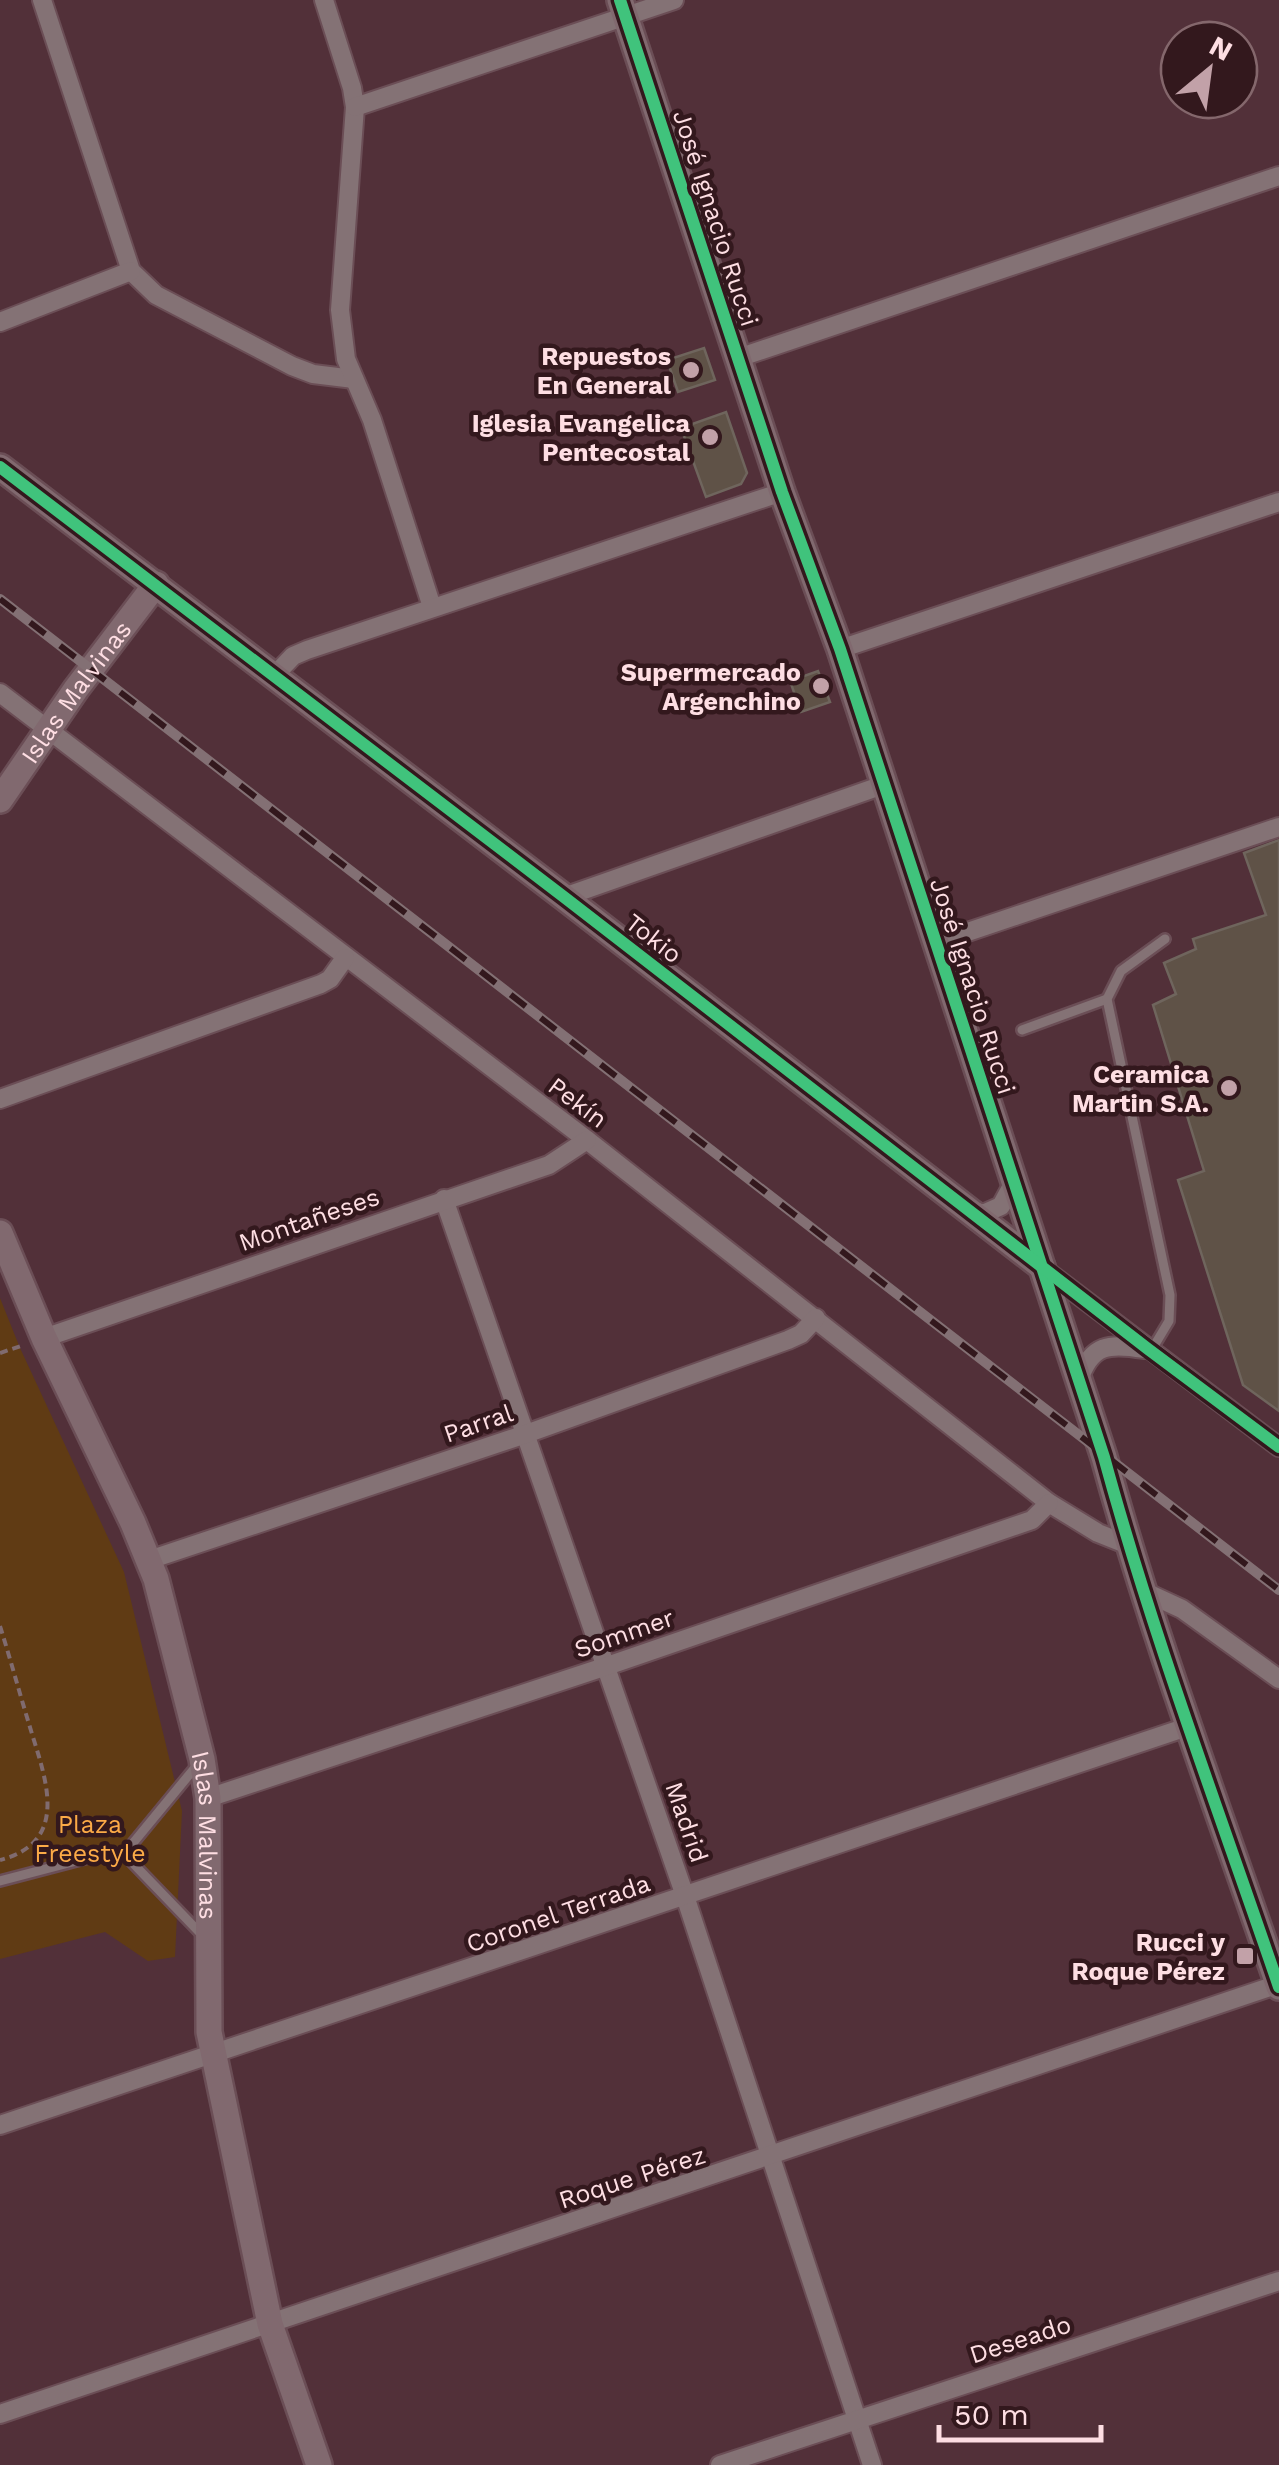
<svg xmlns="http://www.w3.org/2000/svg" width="1279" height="2465" viewBox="0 0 1279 2465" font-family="'Work Sans',sans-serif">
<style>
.green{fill:#603b14}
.building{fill:#5f5247;stroke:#6f655d;stroke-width:2.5}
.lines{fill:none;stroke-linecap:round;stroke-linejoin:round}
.lane-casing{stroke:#6b4e56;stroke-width:14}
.street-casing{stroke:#6b4e56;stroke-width:22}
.secondary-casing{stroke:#6b4e56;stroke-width:30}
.path{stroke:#806b6f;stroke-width:4;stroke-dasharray:8 5;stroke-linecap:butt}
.lane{stroke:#847275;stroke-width:9}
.street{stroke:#847275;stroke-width:18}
.secondary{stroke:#81696f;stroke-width:25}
.rail-casing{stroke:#837074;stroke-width:10}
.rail{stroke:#33181d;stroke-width:6;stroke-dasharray:19;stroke-linecap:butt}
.cycleway-casing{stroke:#33181d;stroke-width:19}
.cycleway{stroke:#40c37c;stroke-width:12}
.poi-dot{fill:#c2a1a8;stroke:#33181d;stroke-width:4}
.labels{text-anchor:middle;stroke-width:9;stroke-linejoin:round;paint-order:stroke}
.street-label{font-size:25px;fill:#fedee3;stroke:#33181d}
.poi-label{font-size:25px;font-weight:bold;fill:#fedee3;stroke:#33181d;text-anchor:end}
.park-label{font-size:25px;fill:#fcaa47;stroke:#33181d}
</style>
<rect width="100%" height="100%" fill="#523039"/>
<path class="green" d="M0,1298L20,1348L124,1572L182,1811L175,1957L148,1961L105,1932L0,1959Z"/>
<g class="building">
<path d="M704,348L715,380L678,392L667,360Z"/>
<path d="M726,412L747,473L741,484L706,497L681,428Z"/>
<path d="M818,671L830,702L801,712L790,681Z"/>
<path d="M1279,840V1411L1243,1385L1178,1180L1204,1171L1153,1005L1176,994L1164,963L1196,949L1193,939L1266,915L1244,853Z"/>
</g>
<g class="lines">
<g class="lane-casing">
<g id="lane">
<path d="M1022,1030L1107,999"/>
<path d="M1151,1351L1169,1321L1170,1295L1107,999L1121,971L1165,939"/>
<path d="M124,1854L198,1764"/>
<path d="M0,1881L107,1853L124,1854L203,1936"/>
</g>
</g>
<g class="street-casing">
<g id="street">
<path d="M42,0L131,271L156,295L292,366L313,374L354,379"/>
<path d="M324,0L352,88L355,107L340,310L346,359L372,420L432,607"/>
<path d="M355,107L674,0"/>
<path d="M0,322L131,271"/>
<path d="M738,358L1279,176"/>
<path d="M840,649L1279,502"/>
<path d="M274,676L293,656L307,650L782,492"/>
<path d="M0,693L587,1140L1049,1503L1098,1533L1128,1545"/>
<path d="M564,897L883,785"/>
<path d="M935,943L1279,827"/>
<path d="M0,1099L321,984L330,979L345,958"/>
<path d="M444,1199L685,1896L872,2465"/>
<path d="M968,1208L983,1214L1001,1206L1014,1182"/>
<path d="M1044,1269L1279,1447"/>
<path d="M44,1338L549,1165L587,1140"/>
<path d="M1079,1380C1091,1344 1109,1343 1144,1349"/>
<path d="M149,1560L523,1435L788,1340L801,1334L816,1318"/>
<path d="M1143,1591L1182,1609L1279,1679"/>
<path d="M208,1798L607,1666L1032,1520L1049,1503"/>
<path d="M0,2125L1187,1727"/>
<path d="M0,2414L1279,1984"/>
<path d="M720,2465L1279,2281"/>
</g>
</g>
<g class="secondary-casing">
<g id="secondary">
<path d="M620,0L782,492L840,649L1104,1457C1153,1637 1219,1811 1279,1987"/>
<path d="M0,467L564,897L1042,1267"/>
<path id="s1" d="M0,800L76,689L156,584"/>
<path id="s2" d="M0,1233L44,1338L133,1523L156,1579L202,1759L208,1798L209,2032L270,2324L319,2465"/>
</g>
</g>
<g class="path">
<path d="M0,1353L21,1346"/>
<path d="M0,1626C10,1658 19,1691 29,1724C44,1775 73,1841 0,1860"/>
</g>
<use href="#lane" class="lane"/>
<use href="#street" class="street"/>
<use href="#secondary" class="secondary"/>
<g class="rail-casing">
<path id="rail" d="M0,599L1279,1590"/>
</g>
<use href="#rail" class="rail"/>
<g class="cycleway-casing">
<g id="cycleway">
<path d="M620,0L782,492L840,649L1104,1457C1153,1637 1219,1811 1279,1987"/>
<path d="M0,467L564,897L1148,1349L1279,1447"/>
</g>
</g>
<use href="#cycleway" class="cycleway"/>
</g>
<g class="poi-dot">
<circle cx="691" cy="370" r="10"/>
<circle cx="710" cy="437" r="10"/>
<circle cx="821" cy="686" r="10"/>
<circle cx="1229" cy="1088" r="10"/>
<rect x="1235" y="1946" width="20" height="20" rx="5"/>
</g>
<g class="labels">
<g class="street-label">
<text transform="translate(716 218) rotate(72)" y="9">José Ignacio Rucci</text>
<text dy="9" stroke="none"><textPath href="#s1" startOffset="132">Islas Malvinas</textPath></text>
<text transform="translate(654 938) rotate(38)" y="9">Tokio</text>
<text transform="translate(973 986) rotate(72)" y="9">José Ignacio Rucci</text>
<text transform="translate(578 1102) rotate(37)" y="9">Pekín</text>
<text transform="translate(309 1219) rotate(-19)" y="9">Montañeses</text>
<text transform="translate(478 1423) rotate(-19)" y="9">Parral</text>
<text transform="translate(624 1633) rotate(-19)" y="9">Sommer</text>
<text transform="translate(687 1822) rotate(71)" y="9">Madrid</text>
<text dy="9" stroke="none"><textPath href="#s2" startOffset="642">Islas Malvinas</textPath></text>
<text transform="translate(558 1913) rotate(-19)" y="9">Coronel Terrada</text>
<text transform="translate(632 2177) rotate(-18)" y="9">Roque Pérez</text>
<text transform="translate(1020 2339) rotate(-18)" y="9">Deseado</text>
</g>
<g class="poi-label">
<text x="671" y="365">Repuestos<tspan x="671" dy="29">En General</tspan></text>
<text x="690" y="432">Iglesia Evangelica<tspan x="690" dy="29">Pentecostal</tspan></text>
<text x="801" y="681">Supermercado<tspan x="801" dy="29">Argenchino</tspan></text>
<text x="1209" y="1083">Ceramica<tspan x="1209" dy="29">Martin S.A.</tspan></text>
<text x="1225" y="1951">Rucci y<tspan x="1225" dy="29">Roque Pérez</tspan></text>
</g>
<g class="park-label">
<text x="90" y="1833">Plaza<tspan x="90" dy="29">Freestyle</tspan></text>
</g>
</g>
<g transform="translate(1209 70) rotate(29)"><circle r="48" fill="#33181d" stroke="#84676c" stroke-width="2.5"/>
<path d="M0-8L18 38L0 25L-18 38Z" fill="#c2a1a8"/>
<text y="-15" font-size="28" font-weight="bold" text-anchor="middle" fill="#fedee3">N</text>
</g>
<path d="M939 2425v15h162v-15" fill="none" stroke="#fedee3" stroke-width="5"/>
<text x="954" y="2425" font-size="30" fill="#fedee3" stroke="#33181d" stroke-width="8" paint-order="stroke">50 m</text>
</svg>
